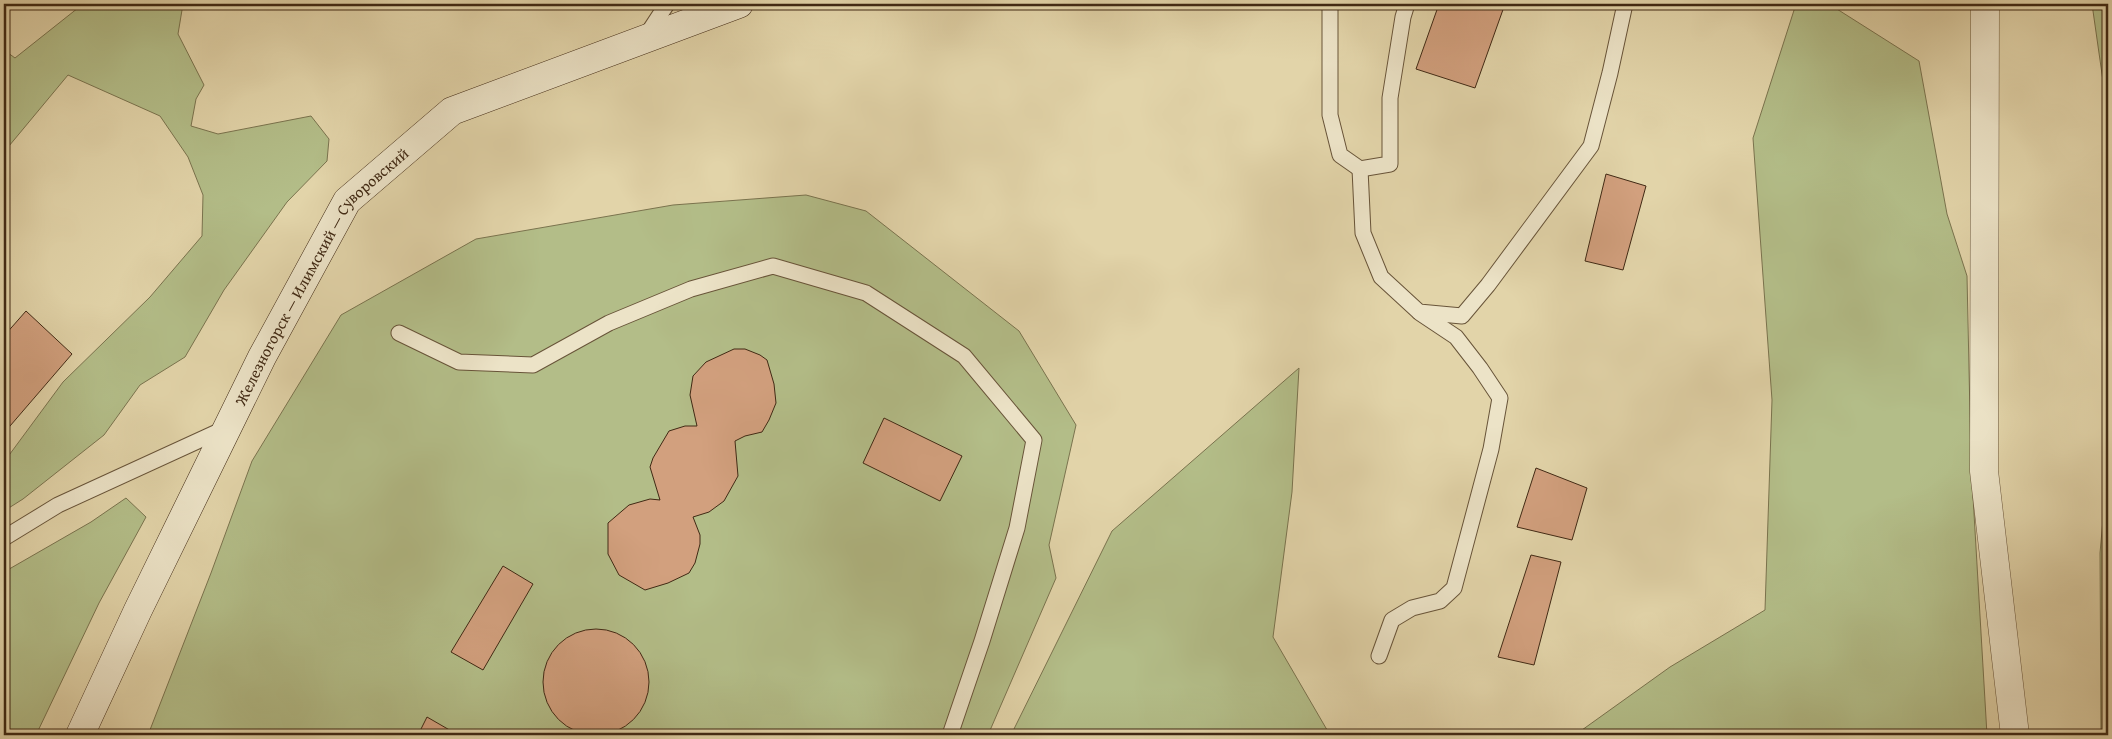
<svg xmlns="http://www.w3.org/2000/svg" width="2112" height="739" viewBox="0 0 2112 739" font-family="'Gentium Book Plus',serif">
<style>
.green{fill:#b3bd88;stroke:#7a734e}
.building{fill:#d2a07e;stroke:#402914}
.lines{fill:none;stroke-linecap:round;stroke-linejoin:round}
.lane-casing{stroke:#685439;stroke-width:17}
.street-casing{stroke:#685439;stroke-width:29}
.secondary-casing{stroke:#402914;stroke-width:29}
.lane{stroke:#ece3c7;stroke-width:15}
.street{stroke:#ece3c7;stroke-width:28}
.secondary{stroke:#ece3c7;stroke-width:28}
.labels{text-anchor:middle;stroke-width:4;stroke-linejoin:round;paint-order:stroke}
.street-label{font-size:16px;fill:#402914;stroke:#ece3c7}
</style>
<rect width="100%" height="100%" fill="#e2d4a9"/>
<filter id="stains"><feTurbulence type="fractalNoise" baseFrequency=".004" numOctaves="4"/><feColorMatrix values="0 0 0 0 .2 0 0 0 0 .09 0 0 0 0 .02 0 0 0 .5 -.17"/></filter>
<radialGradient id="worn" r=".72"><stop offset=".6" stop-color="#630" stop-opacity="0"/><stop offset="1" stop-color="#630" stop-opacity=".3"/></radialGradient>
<g class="green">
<path d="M83,4H183L178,34L204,85L196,99L191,126L218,134L311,116L329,139L327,161L287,202L224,290L185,357L140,385L104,435L23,499L4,511V462L63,382L150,297L202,236L203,195L188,157L160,116L68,75L4,152V50L15,58Z"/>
<path d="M1796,4H1829L1919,61L1947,214L1967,276L1971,462L1987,735H1575L1670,667L1765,610L1772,400L1753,138Z"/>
<path d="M2092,4H2108V116Z"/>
<path d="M806,195L866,211L1019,331L1076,425L1049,545L1056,578L988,735H148L211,573L252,461L341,315L476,239L673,205Z"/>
<path d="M1299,368L1292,492L1273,637L1330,735H1011L1112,531Z"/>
<path d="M2108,464V735H2101L2100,553Z"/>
<path d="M126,498L146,517L99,603L36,735H4V572L91,522Z"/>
</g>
<g class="building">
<path d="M1439,4H1505L1475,88L1416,69Z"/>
<path d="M1606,174L1646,186L1623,270L1585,261Z"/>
<path d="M26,311L72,354L4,433V336Z"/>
<path d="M734,349H745L760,355L767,360L774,384L776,403L769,420L762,432L745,436L735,441L738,476L724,501L709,512L693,517L700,535V544L695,563L689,573L668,583L645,590L619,575L608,554V523L629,505L650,499L660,500L650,467L653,458L669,431L685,426H697L690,395L693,376L706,362Z"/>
<path d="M884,418L962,456L940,501L863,463Z"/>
<path d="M1536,468L1587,488L1572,540L1517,527Z"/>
<path d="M1531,555L1561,562L1534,665L1498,657Z"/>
<path d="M503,566L533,584L483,670L451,652Z"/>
<circle cx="596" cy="682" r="53"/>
<path d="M427,717L453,732L451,735H418Z"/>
</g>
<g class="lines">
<g class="lane-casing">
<g id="lane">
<path d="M1330,4V115L1340,155L1360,169L1390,164V98L1403,17L1407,4"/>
<path d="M646,36L667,4"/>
<path d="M1360,169L1363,233L1381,277L1419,312L1462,316L1488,285L1591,146L1610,73L1625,4"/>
<path d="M399,333L459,362L533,365L609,323L691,289L773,266L866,293L964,356L1034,440L1017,528L982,641L950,735"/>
<path d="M4,538L58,505L226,428"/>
<path d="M1379,656L1392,620L1412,608L1440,601L1454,588L1491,449L1500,398L1480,368L1456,337L1420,313"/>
</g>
</g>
<g class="street-casing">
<path id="street" d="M1985,4L1984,471L2015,735"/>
</g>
<g class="secondary-casing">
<g id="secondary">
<path id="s1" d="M80,735L138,610L262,357L347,201L452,111L739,4"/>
</g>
</g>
<use href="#lane" class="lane"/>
<use href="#street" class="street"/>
<use href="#secondary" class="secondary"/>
</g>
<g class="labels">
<g class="street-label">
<text dy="6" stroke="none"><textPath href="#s1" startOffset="521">Железногорск — Илимский — Суворовский</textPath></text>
</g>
</g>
<rect width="2112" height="739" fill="none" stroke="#e2d4a9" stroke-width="20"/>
<rect x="5" y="5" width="2102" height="729" fill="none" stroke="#402914" stroke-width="2.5"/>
<rect x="10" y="10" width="2092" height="719" fill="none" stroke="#402914"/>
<rect width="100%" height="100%" filter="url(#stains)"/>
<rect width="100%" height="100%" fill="url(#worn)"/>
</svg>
